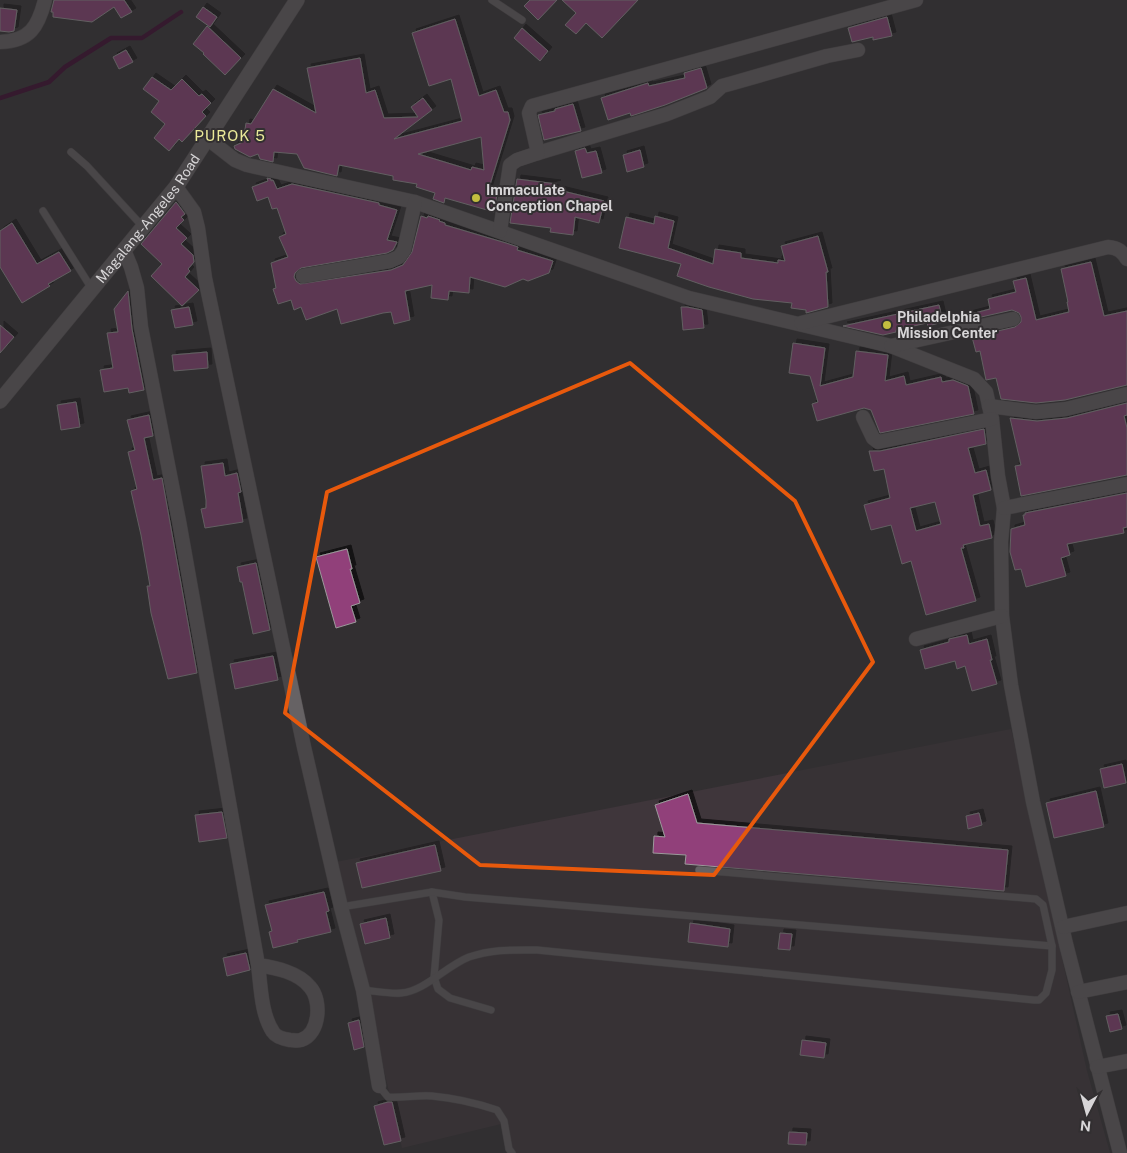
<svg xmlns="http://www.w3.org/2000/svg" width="1127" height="1153" viewBox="0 0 1127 1153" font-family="'Public Sans',sans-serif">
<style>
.built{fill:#3f363b}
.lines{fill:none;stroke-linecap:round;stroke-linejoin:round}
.stream{stroke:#3a002c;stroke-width:4.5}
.building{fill:#91417a;stroke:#9c999b;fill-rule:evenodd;filter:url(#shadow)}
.service-casing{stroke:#4f4c4e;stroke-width:8}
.minor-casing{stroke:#4f4c4e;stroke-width:15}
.secondary-casing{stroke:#4f4c4e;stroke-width:16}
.service{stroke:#666264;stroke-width:7}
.minor{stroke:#666264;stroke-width:14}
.secondary{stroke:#666264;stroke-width:15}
.marked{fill:none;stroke:#e8590c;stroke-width:4;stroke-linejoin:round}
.poi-dot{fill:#c2bd3f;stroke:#322f31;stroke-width:2}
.labels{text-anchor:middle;stroke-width:4;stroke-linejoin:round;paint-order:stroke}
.poi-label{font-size:14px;font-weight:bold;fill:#d7d5d7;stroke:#322f31;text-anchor:start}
.street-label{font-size:14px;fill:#d7d5d7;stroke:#322f31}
.neighbourhood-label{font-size:15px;letter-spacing:1px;fill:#eae999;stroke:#322f31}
</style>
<defs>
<filter id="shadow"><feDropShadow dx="4" dy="-4" stdDeviation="0" flood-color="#0009"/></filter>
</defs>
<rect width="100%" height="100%" fill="#322f31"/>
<path class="built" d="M1011,729L1087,1071L1110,1153H508L501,1124L402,1148L336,862Z"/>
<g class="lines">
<path class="stream" d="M0,98L49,82L65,67L111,38H142L181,12"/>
</g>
<g class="building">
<path d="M54,0H124L132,12L121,18L114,7L92,22L53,17V12H51Z"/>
<path d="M530,0H557L538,20L524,6Z"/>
<path d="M562,0H638L602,38L586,23L576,34L565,25L576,13Z"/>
<path d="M203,7L217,17L210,27L196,17Z"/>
<path d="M0,8L17,10L14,31L9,32L0,31Z"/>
<path d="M887,17L892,36L873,40V37L852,42L848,28Z"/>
<path d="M455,19L479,96L496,90L504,112H508L510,120L488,191L497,194L494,212L445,198L444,203L433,199L435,193L416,187L417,184L393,180V176L339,165L337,176L304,168L297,154L274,152L273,162L260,159L258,154L250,157L235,149L234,146L243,142L246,123L251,124L273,89L316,113L307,68L360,58L366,93L375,90L384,118L418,117L411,107L423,98L432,110L394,139L462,121L451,79L429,86L412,33ZM481,137L484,170L472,167L471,170L418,154Z"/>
<path d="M207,26L241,58L225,75L203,54L204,53L193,44Z"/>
<path d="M522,28L548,51L540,61L514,38Z"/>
<path d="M126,50L133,62L119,69L113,57Z"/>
<path d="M701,68L707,88L705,89L665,105L631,116L630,113L608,120L601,98L648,83L649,86L685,78L684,73Z"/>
<path d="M152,77L171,90L182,79L199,96L202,94L211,103L202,112L206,116L182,142L179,139L169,151L154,138L165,124L151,112L159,101L143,89Z"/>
<path d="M573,104L581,131L544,140L538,115L555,111V109Z"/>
<path d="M585,148L587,153L596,151L602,173L582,178L575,151Z"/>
<path d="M640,150L644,167L627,172L623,155Z"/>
<path d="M267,178L271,179V181L273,180L277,189L292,184L379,203V205L397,210L387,240L397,242L393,250L387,253L301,268L295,273L294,277L296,281L300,284L391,270L403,265L412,252L421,216L427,218L428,216L440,220L439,221L445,223V225L506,243L518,247L517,250L553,261L549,273L528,281L523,279L505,287L470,277L469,293L449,291L448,300L431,298L432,285L405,291L410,320L394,324L391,312L383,313L341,324L337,309L306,320L301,307L294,310L291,300L278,304L273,289L276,288L271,263L288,257L279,237L286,234L277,208L272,209L268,197L257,201L252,187L268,181Z"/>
<path d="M517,179L557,184L546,187L604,201L599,223L575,217L573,235L550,232L551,228L510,223Z"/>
<path d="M176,202L185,214L181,217L184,220L176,228L187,238L181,244L193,255L194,262L188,269L190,271L185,277L199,290L182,306L151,276L162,264L141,244Z"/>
<path d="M655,216L674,221L668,248L713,264L715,249L741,253V258L778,263V260L785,261L781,246L818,236L828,272H826L828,307L806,313V310L791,308L792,303L753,299L709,287L677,276L681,264L619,248L626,217L654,224Z"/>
<path d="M12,223L37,264L59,252L71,271L48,284L50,286L22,303L0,267V231Z"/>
<path d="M1091,262L1104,316L1127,311V385L1065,400L1036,403L1001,399L996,378L986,380L980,351L976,352L972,337L1015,327L1021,322V317L1019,313L1012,310L968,320L967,315L990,309L988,299L1016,292L1013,281L1026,278L1036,320L1069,312L1067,302H1068L1061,269Z"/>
<path d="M128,291L132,329L144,390L129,393L128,388L104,392L100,370L113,368L107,333L118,332L114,309Z"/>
<path d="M939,305L943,322L928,326L927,323L896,330V332L883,335L843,326Z"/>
<path d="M189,307L193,325L175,328L171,310Z"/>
<path d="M681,307H687L702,310L704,328L683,330Z"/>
<path d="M0,325L14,337L0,353Z"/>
<path d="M793,343L825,348L820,386L853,377L856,351L888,355L885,381L904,376L906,385L941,377L942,382L953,380L968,386L974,414L880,433L871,410L864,408L817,421L812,404L818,402L810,376L789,373Z"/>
<path d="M207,352L208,368L174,371L172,355Z"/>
<path d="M76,402L80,427L61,430L57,405Z"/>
<path d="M1127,403V415L1124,416L1127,428V475L1021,496L1015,466L1021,465L1010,418L1037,421L1067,418Z"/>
<path d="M149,415L153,436L144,438L153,480L162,478L197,673L168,679L151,613L147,586H150L141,535L131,491L137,489L128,452L135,450L127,420Z"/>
<path d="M984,429L986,444L968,448L975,473L986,470L991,490L973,495L980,526L989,524L992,538L963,545L964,548H961L976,601L926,615L911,561L902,564L891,525L871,530L864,505L890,498L884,469L874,471L869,451H880ZM935,502L941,524L916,531L910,508Z"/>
<path d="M223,463L225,476L237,473L241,492L238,493L243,522L205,528L201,509L206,508V500L201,466Z"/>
<path d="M1127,493V527L1123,528L1124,533L1067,544L1070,555L1061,558L1066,576L1026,587L1021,569L1015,570L1010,552L1011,529L1025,525L1023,515H1025V513Z"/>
<path d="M347,549L352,569H350L360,603L351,606L356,622L336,628L316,557Z"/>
<path d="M256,563L270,630L253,634L242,582H240L237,567Z"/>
<path d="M967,635L969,644L987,639L992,660H990L997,684L972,691L965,666L957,669L955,661L925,669L920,650L949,642V639Z"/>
<path d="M273,656L278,680L235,689L230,664Z"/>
<path d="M1122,764L1126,783L1104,788L1100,769Z"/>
<path d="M1096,791L1104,827L1054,838L1046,803Z"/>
<path d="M688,794L697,823L1008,850L1004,891L685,864L686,855L653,853L654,836L665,837L655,805Z"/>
<path d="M222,812L227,838L199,842L195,815Z"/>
<path d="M979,813L982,825L968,829L966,816Z"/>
<path d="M435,845L441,871L362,888L356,863Z"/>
<path d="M324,892L329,911L326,912L331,932L297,940L298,942L273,948L269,932L272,931L265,905Z"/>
<path d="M386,918L390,938L365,944L360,924Z"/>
<path d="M690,923L730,929L728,947L688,942Z"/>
<path d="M780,933L792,934L790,950L778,949Z"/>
<path d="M246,953L250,970L227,976L223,958Z"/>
<path d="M1118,1014L1122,1029L1110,1032L1106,1016Z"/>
<path d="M359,1020L364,1047L354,1050L348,1023Z"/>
<path d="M802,1040L826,1043L824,1058L800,1055Z"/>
<path d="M388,1102H392L401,1141L384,1145L374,1106Z"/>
<path d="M789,1132L807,1133L806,1145L788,1144Z"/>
</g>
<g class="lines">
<g class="service-casing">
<g id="service">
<path d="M492,0L522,20"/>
<path d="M71,152L87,166L144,228"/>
<path d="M43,211L92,289"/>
<path d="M432,892L439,920L434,977L438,989L450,998L491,1010"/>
<path d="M341,907L432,892L465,897L1052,946"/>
<path d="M363,990C375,991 389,994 401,993C425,991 446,966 469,957C493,949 512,950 537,950L1034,1000H1039L1046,993L1052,970V946L1043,905L1036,899L699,870"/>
<path d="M379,1086L388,1097C403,1098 417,1095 432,1096C454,1098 476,1103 497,1110L504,1121L509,1149L512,1153"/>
</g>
</g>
<g class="minor-casing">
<g id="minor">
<path d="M0,42C30,41 38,27 45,0"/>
<path d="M208,139L235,160L247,165L415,202L689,298L891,346L974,379L986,392L992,419L998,476L1004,508L1001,542L1002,616L1011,685L1033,802L1066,944L1120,1153"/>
<path d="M538,153L667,114L710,97L722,86L733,83L827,56L858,50"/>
<path d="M176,187L194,212L198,228L205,278L304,747L341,907L363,990L379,1086"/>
<path d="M500,231L510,165L517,160L538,153L529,113L532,106L916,0"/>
<path d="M124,250L131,267L137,288L141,327L179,521L258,965C261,987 261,1014 273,1032C276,1037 284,1039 290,1040C293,1040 298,1041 301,1040C320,1034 322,1000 310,987C298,972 276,968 258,965"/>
<path d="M303,276L390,261L399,257L404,250L415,202"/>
<path d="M801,323L1108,247C1118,248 1122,251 1127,259"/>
<path d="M891,346L1013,319"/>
<path d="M989,406L1036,412L1066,409L1127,394"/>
<path d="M863,417L873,438L878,442L992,419"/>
<path d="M1004,508L1127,484"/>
<path d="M916,639L1002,616"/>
<path d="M1063,927L1127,913"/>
<path d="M1078,992L1127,982"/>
<path d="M1097,1067L1127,1061"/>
</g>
</g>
<g class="secondary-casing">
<g id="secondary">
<path id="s1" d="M0,401L176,187L297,0"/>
</g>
</g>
<use href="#service" class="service"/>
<use href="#minor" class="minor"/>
<use href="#secondary" class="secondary"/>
</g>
<path d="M0 0H1127V1153H0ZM630,363L795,501L873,662L714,875L480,865L285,713L327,492Z" fill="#322f31" fill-opacity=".55" fill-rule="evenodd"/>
<path class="marked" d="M630,363L795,501L873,662L714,875L480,865L285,713L327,492Z"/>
<g class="poi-dot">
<circle cx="476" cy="198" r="5"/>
<circle cx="887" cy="325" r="5"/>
</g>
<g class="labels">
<g class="poi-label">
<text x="486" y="195">Immaculate<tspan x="486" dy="16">Conception Chapel</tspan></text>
<text x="897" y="322">Philadelphia<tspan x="897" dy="16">Mission Center</tspan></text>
</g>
<g class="street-label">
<text dy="5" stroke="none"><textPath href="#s1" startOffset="235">Magalang-Angeles Road</textPath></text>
</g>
<g class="neighbourhood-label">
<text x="230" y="141">PUROK 5</text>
</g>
</g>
<g transform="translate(1087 1113) rotate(186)" stroke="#322f31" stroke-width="4" paint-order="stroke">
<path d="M0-4L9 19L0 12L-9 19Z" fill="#d7d5d7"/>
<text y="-8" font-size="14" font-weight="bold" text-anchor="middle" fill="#d7d5d7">N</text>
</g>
</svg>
